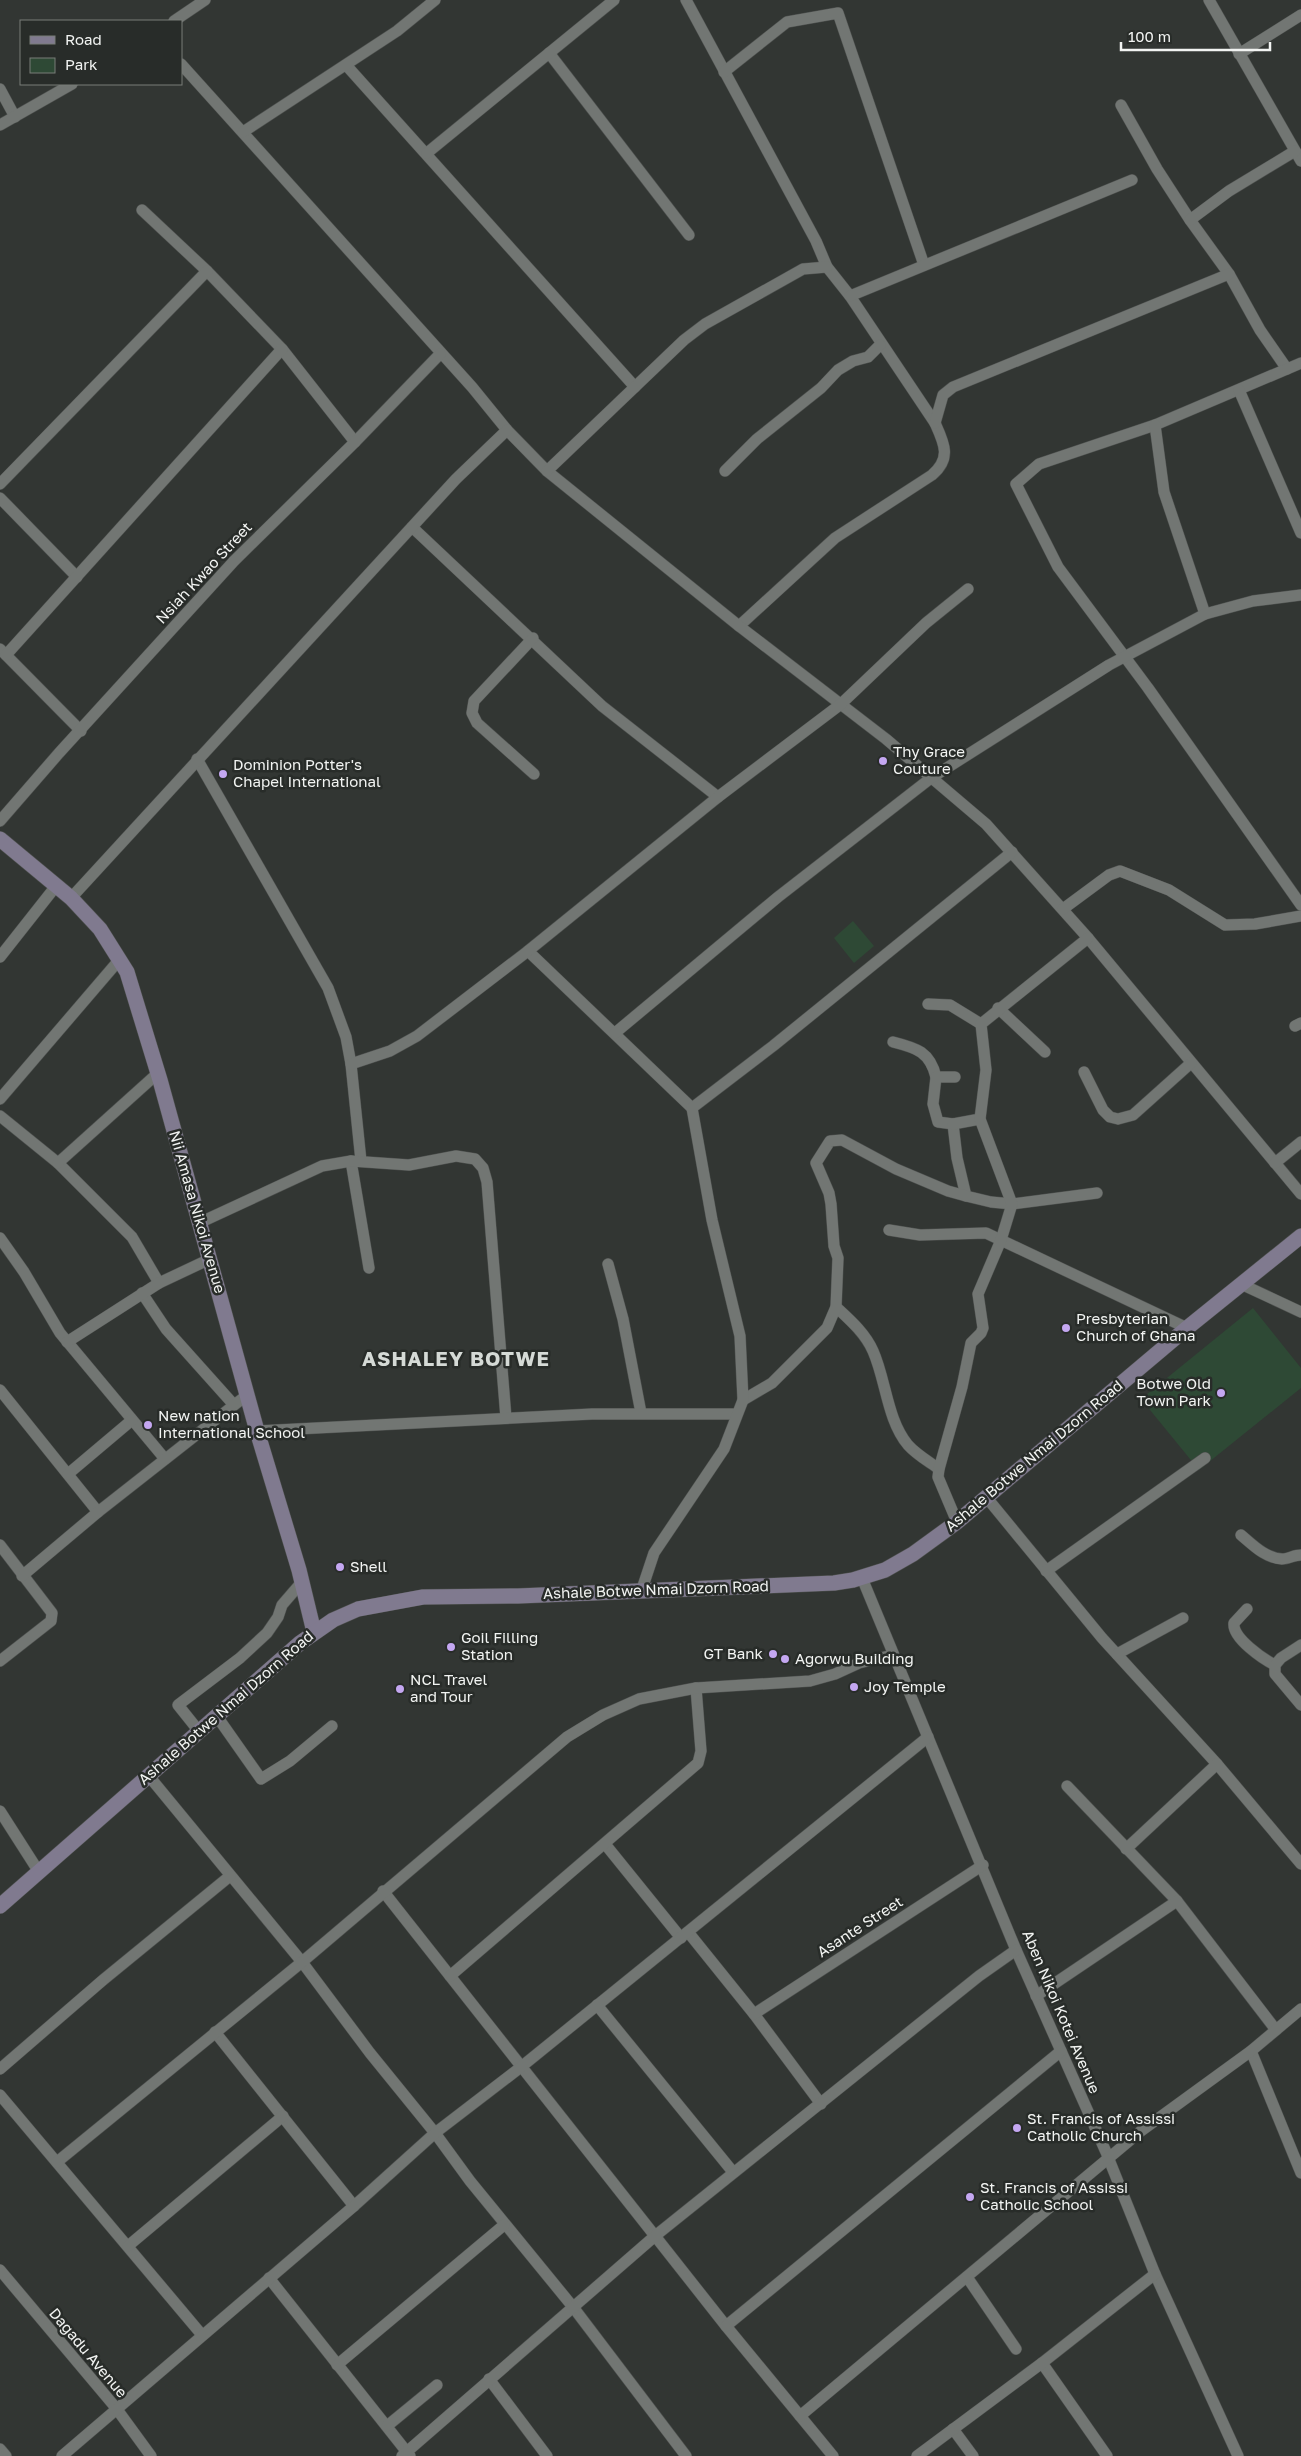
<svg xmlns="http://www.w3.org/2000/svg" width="1301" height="2456" viewBox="0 0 1301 2456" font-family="'Golos Text',sans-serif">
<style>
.green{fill:#2e4935}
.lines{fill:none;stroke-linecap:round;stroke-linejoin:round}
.street-casing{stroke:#4e514f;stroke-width:12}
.secondary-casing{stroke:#4e514f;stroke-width:16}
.street{stroke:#727673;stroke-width:11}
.secondary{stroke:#807a8f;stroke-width:15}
.poi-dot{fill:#c4a7f1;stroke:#282c29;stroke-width:2}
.labels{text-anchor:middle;stroke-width:5;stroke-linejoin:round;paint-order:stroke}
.street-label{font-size:15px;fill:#f2f4f2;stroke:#282c29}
.poi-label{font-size:15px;fill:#f2f4f2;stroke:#282c29;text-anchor:start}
.district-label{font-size:20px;font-weight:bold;letter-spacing:1px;fill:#d5dad6;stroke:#282c29}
</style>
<rect width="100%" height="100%" fill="#323633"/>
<g class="green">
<path d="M853,921L874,946L854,963L834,938Z"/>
<path d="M1253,1308L1301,1368V1388L1199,1470L1141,1399Z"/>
</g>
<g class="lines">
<g class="street-casing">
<g id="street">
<path d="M686,0L816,241L827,267L850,296L935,423C944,443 952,458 932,475L835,538L739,626"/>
<path d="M1209,0L1301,161"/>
<path d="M174,21L205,0"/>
<path d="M549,53L689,235"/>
<path d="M1239,54L1301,15"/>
<path d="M181,64L472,387L507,430L547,471L739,626L886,739L986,824L1088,938L1301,1194"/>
<path d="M346,65L635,387"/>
<path d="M724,72L787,22L838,13L924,265"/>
<path d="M0,89L15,117"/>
<path d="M1121,105L1157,169L1190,220L1229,274L1260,330L1287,369"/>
<path d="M0,125L72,84"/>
<path d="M243,132L397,31L435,0"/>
<path d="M427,153L614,0"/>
<path d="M142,210L207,271L282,349L355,442"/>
<path d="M1190,220L1229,191L1295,151"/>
<path d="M850,296L1132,180"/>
<path d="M1301,363L1155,425L1039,464L1016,484L1058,567L1148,688L1301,905"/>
<path d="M1239,390L1301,533"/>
<path d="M935,423L943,395L953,387L1229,274"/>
<path d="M1155,425L1164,492L1205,614"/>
<path d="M547,471L684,340L705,324L803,269L827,267"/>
<path d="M725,471L757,439L821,388L838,370L853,361L868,357L880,345"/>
<path d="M0,484L207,271"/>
<path d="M0,498L77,577"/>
<path d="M412,527L602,706L718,797"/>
<path d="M533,638L474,701L472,713L477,723L534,774"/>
<path d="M0,649L81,731"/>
<path d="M6,655L282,349"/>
<path d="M197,759L328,988L346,1037L351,1064L361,1161"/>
<path d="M0,821L59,753L234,561L355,442L440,354"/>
<path d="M71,898L456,479L507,430"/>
<path d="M1063,909L1109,875L1120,871L1169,890L1225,925L1255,924L1301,916"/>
<path d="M528,951L692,1108"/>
<path d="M0,957L56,886"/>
<path d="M928,1004L950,1005L981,1024"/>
<path d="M998,1008L1045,1052"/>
<path d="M1295,1026L1301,1023"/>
<path d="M615,1033L778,897L931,778L1109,665L1205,614L1253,601L1301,595"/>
<path d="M893,1042C917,1048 930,1052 936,1077"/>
<path d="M351,1064L390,1051L417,1036L528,951L718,797L841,704L926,623L968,589"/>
<path d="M1084,1072L1103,1110L1110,1117L1118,1119L1133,1115L1191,1063"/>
<path d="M955,1077H936L933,1104L938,1122L953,1124L957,1158L966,1196L991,1202L1012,1204L1097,1193"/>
<path d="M0,1099L120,959"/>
<path d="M0,1116L58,1163L132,1237L159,1283"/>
<path d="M953,1124L980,1119"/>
<path d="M351,1161L369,1268"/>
<path d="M58,1163L158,1073"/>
<path d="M1275,1163L1301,1142"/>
<path d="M199,1223L322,1166L351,1161L409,1165L456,1156L475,1159L483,1168L487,1182L506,1418"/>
<path d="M889,1230L920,1235L986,1233L1187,1328"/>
<path d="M0,1238L24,1272L60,1333L165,1459"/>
<path d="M608,1264L623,1319L641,1413"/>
<path d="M1241,1284L1301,1312"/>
<path d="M142,1293L166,1329L234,1405"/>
<path d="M836,1307C850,1320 865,1333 873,1351C886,1380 887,1420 908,1445C917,1455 928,1461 939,1469"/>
<path d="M67,1342L159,1283L210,1259"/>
<path d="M0,1390L98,1512"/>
<path d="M743,1400L772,1383L827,1328L836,1307L838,1258L834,1246L831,1204L829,1193L816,1163L830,1141L842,1140L896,1169L948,1191L966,1196"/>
<path d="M257,1431L592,1414H737"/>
<path d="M68,1474L132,1420"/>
<path d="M987,1498L1102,1638L1217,1764L1301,1864"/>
<path d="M957,1522L938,1477L939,1469L962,1387L971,1343L981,1333L983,1328L978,1294L1001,1240L1012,1204L980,1119L986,1070L981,1024L1088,938"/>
<path d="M1241,1535C1253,1545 1265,1558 1282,1559C1288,1559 1294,1555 1301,1555"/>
<path d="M0,1545L52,1613L51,1621L0,1661"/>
<path d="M1046,1571L1205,1458"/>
<path d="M22,1576L98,1512L247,1395"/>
<path d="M862,1578L1016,1950L1106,2152L1155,2274L1238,2456"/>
<path d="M642,1589L654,1553L724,1449L743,1400L740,1336L712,1220L692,1108L773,1046L1012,852"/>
<path d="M1247,1609L1234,1623C1232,1638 1263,1659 1275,1665"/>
<path d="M1301,1645L1281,1658L1275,1665V1674L1301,1705"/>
<path d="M1117,1654L1183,1618"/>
<path d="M216,1715L261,1779L290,1761L332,1726"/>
<path d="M198,1730L178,1705L240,1658L267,1633L278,1617L282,1605L301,1583"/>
<path d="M148,1775L302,1962L370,2053L435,2133L470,2181L573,2307L686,2456"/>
<path d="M1067,1786L1177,1901L1276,2030"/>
<path d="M0,1811L39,1872"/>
<path d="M605,1844L681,1938"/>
<path d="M1126,1849L1217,1764"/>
<path d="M383,1891L726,2326L833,2456"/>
<path d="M688,1932L754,2014L821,2104"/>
<path d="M450,1976L698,1763L701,1751L696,1688"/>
<path d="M1036,1996L1177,1901"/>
<path d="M597,2005L733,2172"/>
<path d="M754,2014L983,1865"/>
<path d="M215,2032L354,2206"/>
<path d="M1251,2051L1301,2173"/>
<path d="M0,2069L103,1980L230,1876"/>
<path d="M0,2095L202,2335"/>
<path d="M57,2162L302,1962L567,1737L603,1715L639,1699L696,1688L810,1681L835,1674L859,1663L893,1655"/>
<path d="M128,2246L283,2116"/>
<path d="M0,2270L116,2408L151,2456"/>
<path d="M967,2277L1016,2349"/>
<path d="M269,2278L410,2456"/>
<path d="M726,2326L1061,2051"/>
<path d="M1042,2363L1107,2456"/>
<path d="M337,2365L504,2225"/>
<path d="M489,2379L547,2456"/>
<path d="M800,2416L1141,2131L1251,2051L1301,2009"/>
<path d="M387,2426L437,2385"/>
<path d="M953,2429L973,2456"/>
<path d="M0,2449L6,2456"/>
<path d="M62,2456L354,2206L435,2133L521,2067L928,1737"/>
<path d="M402,2456L655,2236L979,1976L1016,1950"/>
<path d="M917,2456L1042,2363L1155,2274"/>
</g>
</g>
<g class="secondary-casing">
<g id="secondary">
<path d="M0,839L71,898L100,929L127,972L160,1080L257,1431L299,1570L314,1632"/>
<path d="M0,1906L300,1643L333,1620L358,1609L423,1597L518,1596L834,1583L853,1580L885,1570L913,1554L957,1522L1187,1328L1301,1236"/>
</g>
</g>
<use href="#street" class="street"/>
<use href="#secondary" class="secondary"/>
</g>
<g class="poi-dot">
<circle cx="883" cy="761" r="5"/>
<circle cx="223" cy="774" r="5"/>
<circle cx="1066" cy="1328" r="5"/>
<circle cx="1221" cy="1393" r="5"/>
<circle cx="148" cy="1425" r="5"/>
<circle cx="340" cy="1567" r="5"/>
<circle cx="451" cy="1647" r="5"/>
<circle cx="773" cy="1654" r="5"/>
<circle cx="785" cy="1659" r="5"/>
<circle cx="854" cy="1687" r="5"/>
<circle cx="400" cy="1689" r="5"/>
<circle cx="1017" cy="2128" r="5"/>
<circle cx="970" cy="2197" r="5"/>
</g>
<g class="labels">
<g class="street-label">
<text transform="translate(204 573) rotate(-47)" y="5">Nsiah Kwao Street</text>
<text transform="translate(197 1212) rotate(74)" y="5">Nii Amasa Nikoi Avenue</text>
<text transform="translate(1034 1456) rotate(-40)" y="5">Ashale Botwe Nmai Dzorn Road</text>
<text transform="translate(656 1590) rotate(-2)" y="5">Ashale Botwe Nmai Dzorn Road</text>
<text transform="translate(226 1708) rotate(-41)" y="5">Ashale Botwe Nmai Dzorn Road</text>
<text transform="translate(860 1927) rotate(-33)" y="5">Asante Street</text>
<text transform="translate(1061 2012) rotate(67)" y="5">Aben Nikoi Kotei Avenue</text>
<text transform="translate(88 2353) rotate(50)" y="5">Dagadu Avenue</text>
</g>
<g class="poi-label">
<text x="893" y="757">Thy Grace<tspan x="893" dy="17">Couture</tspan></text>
<text x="233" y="770">Dominion Potter's<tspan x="233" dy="17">Chapel International</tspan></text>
<text x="1076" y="1324">Presbyterian<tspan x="1076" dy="17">Church of Ghana</tspan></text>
<text x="1211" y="1389" text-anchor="end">Botwe Old<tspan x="1211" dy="17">Town Park</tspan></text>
<text x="158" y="1421">New nation<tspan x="158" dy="17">International School</tspan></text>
<text x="350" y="1572">Shell</text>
<text x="461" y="1643">Goil Filling<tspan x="461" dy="17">Station</tspan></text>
<text x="763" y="1659" text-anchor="end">GT Bank</text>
<text x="795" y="1664">Agorwu Building</text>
<text x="410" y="1685">NCL Travel<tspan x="410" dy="17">and Tour</tspan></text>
<text x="864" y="1692">Joy Temple</text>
<text x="1027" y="2124">St. Francis of Assissi<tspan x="1027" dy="17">Catholic Church</tspan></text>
<text x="980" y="2193">St. Francis of Assissi<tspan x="980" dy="17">Catholic School</tspan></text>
</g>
<g class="district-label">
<text x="456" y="1366">ASHALEY BOTWE</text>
</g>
</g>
<rect x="20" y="20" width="162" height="65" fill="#282c29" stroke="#797c79"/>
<rect x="30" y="36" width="25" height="8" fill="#807a8f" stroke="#797c79"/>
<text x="65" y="45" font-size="15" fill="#f2f4f2">Road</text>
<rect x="30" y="58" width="25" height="15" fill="#2e4935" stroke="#797c79"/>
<text x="65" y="70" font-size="15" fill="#f2f4f2">Park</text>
<path d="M1121 42v8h149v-8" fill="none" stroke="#f2f4f2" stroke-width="2.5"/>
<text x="1128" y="42" font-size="15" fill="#f2f4f2" stroke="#282c29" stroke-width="4" paint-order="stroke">100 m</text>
</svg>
